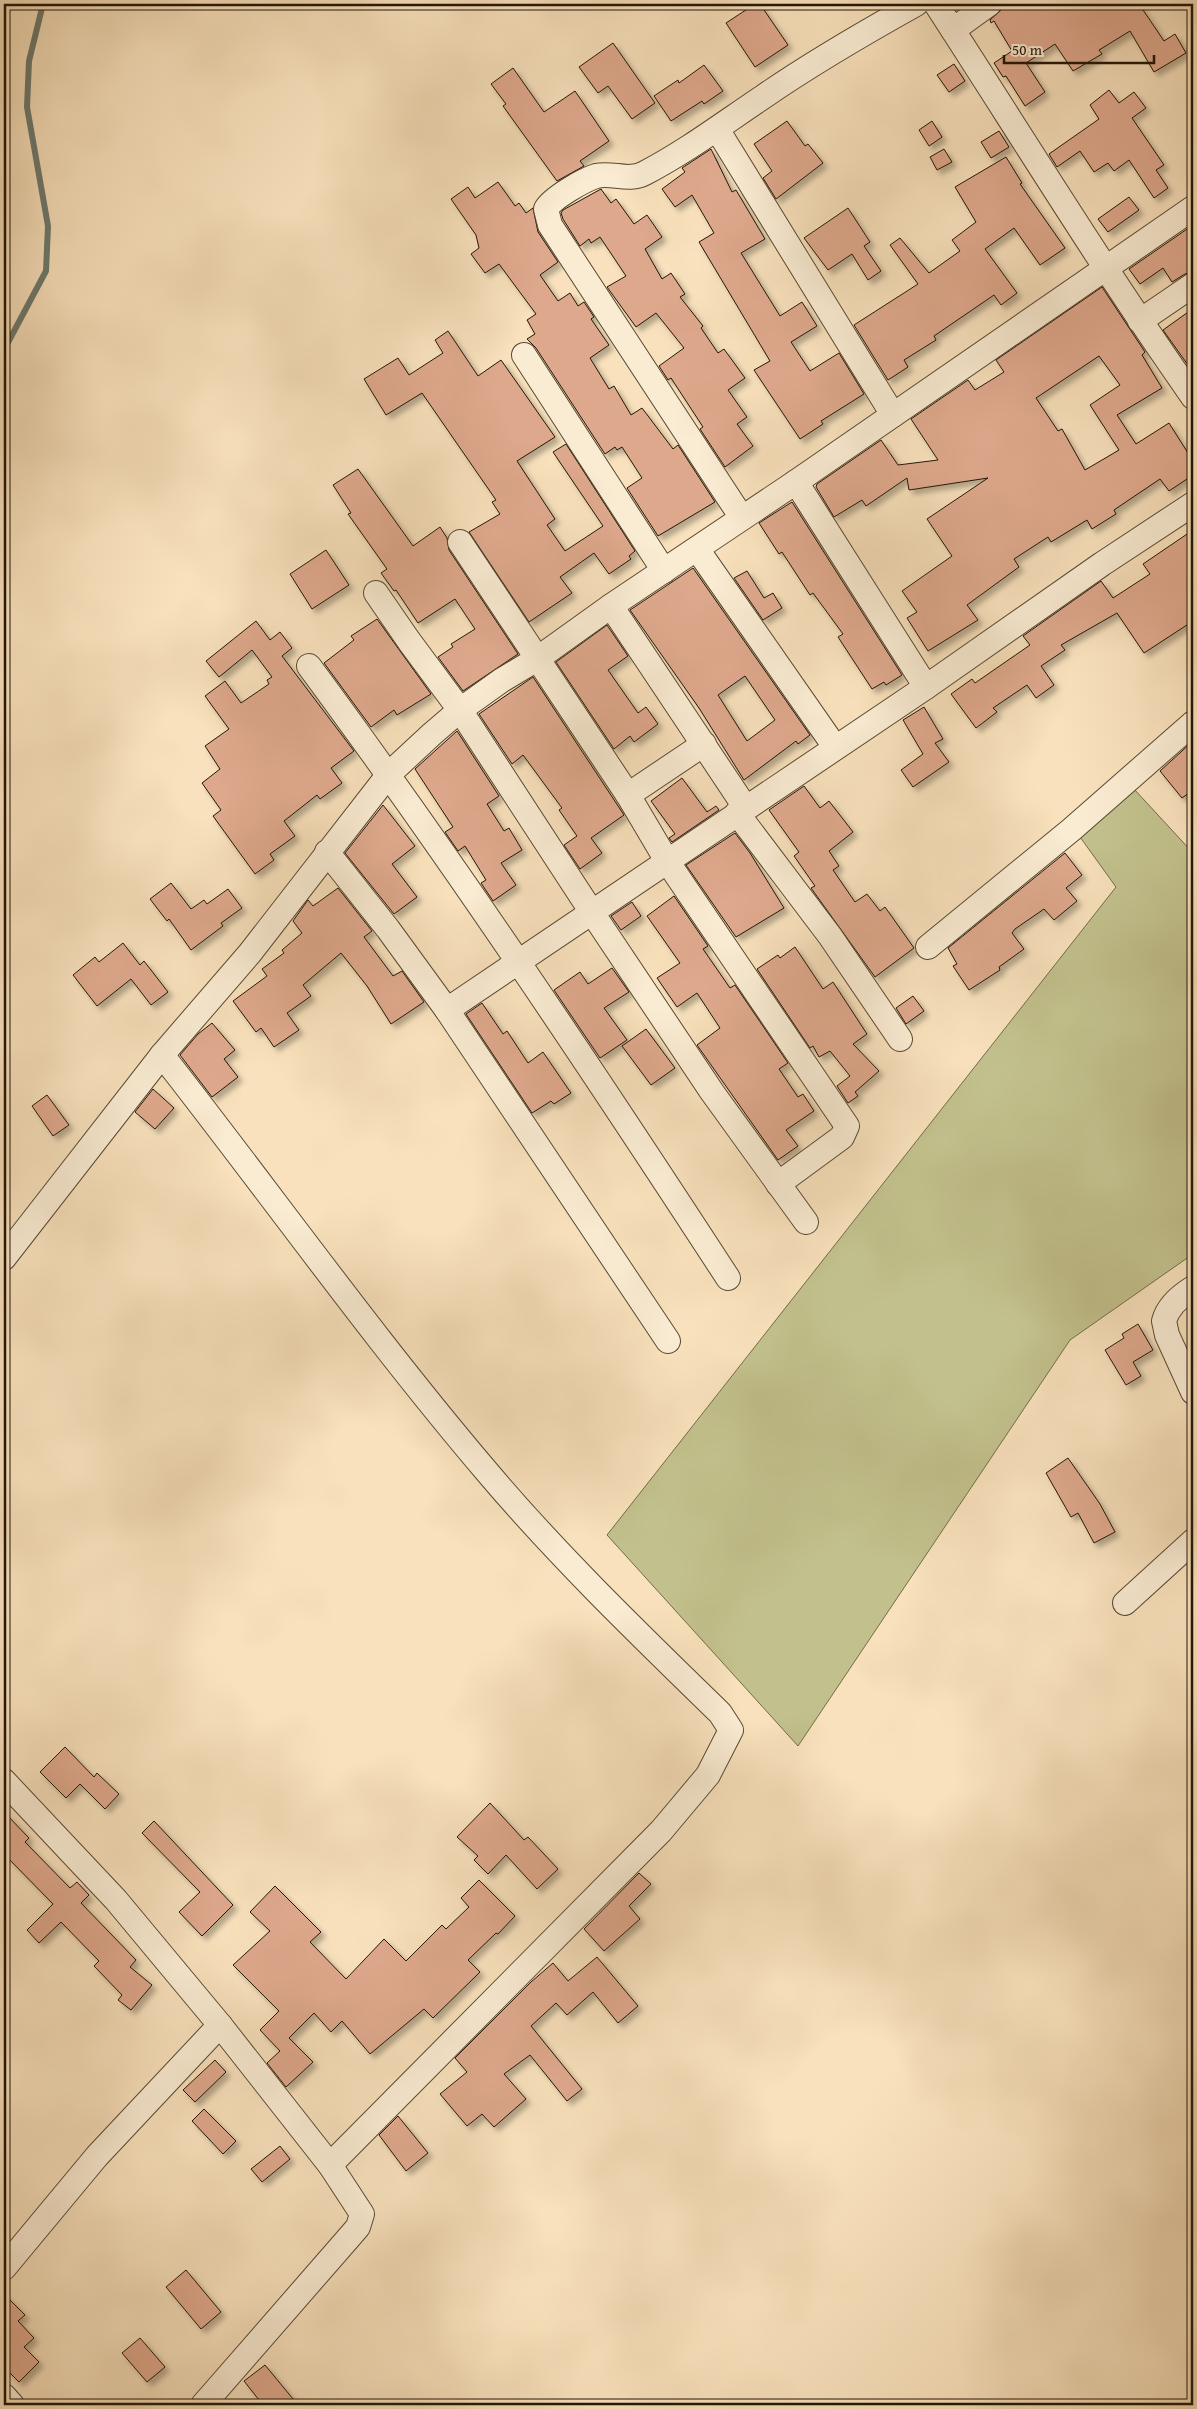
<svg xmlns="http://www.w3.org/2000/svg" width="1197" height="2409" viewBox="0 0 1197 2409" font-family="'Gentium Book Plus',serif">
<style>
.green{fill:#c2c18d;stroke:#726c49}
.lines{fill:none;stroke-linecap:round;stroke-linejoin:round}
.stream{stroke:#6d7a6f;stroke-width:6}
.building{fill:#dea88c;stroke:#231605;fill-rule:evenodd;filter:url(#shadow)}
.minor-casing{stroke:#584933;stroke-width:26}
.minor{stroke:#faecd3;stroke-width:24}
</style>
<defs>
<filter id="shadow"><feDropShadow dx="4.5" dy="4.5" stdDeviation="2.5" flood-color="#0004"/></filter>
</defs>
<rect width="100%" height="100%" fill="#f8e1bc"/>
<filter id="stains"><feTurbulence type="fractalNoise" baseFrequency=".004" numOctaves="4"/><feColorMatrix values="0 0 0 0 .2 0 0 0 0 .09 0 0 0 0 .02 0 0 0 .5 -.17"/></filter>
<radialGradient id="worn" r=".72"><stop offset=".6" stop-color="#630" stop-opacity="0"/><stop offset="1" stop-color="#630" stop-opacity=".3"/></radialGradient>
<path class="green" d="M1134,789L1193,853V1254L1070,1340L798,1746L607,1535L1116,887L1080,837Z"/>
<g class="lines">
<path class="stream" d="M4,350L46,271L48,226L27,107L29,61L43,4"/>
</g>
<g class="building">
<path d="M755,4H760L788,45L755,67L726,23Z"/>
<path d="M1003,4H1139L1164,41L1175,34L1186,53L1154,72L1130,31L1099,50L1102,54L1073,71L1055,44L1026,63L1045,92L1025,106L1006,76L1003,77L994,63L1012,51L994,21L991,23L990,20L1001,10Z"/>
<path d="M613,43L655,103L632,119L608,86L598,93L579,67Z"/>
<path d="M954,64L965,81L949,92L937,75Z"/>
<path d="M704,65L723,91L704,104L702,101L671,121L654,96L678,80L679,83Z"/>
<path d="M513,68L544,112L575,91L609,141L580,161L584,166L557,181L503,106L506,104L491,84Z"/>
<path d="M1109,90L1119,103L1134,92L1146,108L1132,118L1164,165L1156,170L1168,188L1154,198L1129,160L1114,171L1108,163L1094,172L1080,151L1057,167L1049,154L1099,119L1090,105Z"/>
<path d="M787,121L805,146L808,144L823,163L776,199L763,178L772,171L754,144Z"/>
<path d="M932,121L942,137L929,146L919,130Z"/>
<path d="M999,131L1009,147L991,158L981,142Z"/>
<path d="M711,149L732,192L736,190L765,239L741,253L780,316L802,302L817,326L791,342L810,371L839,353L864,394L821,421L823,424L800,439L754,370L770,361L699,242L714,233L692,195L675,207L662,189L685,172L682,168Z"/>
<path d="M944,149L952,162L937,170L930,157Z"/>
<path d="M1006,157L1022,183L1020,184L1065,248L1040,265L1014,228L985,249L1017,293L1001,305L994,295L934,336L936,340L904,360L908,367L888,380L854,325L918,284L890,245L900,238L929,273L960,251L952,240L976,222L955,187Z"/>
<path d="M498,182L515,206L519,203L526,213L533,208L538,232L558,262L540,275L558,301L570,293L578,306L584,302L594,317L591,319L609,345L590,358L609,389L614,386L631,415L642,408L673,449L678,445L715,502L658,536L627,488L642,478L622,447L617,450L615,447L605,454L536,348L527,339L535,334L527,320L536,314L499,264L485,273L471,254L479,248L476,235L451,199L468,187L475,198Z"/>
<path d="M601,189L611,203L616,199L634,224L647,215L662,237L645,249L662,279L671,273L685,294L680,297L703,326L701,328L718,353L724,349L745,378L728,390L747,417L737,424L753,446L725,467L700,429L703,427L671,378L668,380L659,366L684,348L656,313L636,327L607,287L626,276L600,237L591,243L589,239L580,246L563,219L561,213L563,210Z"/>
<path d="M1129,197L1139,210L1108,232L1098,219Z"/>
<path d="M848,208L870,242L864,246L881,271L868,280L852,254L828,270L804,238Z"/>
<path d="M1193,225V271L1185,274L1172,282L1163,268L1140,284L1129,269Z"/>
<path d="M1102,287L1145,352L1142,355L1162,388L1117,415L1136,444L1169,423L1193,461V475L1169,491L1160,479L1114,510L1116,514L1092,529L1087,520L1051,542L1048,537L1014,559L1019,567L967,605L978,620L928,651L907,618L917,612L902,591L952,556L927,519L988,478L909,490L907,478L866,506L862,500L834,517L816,487L817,484L881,440L898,465L938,460L911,419L968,380L975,390L1004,372L996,360ZM1099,356L1120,385L1090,405L1119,450L1085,470L1062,429L1058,431L1036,398Z"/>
<path d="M1193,301V372L1163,330L1191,310L1188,305Z"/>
<path d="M448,331L478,376L501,360L555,437L517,461L555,519L547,525L565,551L603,526L553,452L566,444L635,551L629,556L631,559L609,574L594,553L560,577L572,593L529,622L469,532L500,514L492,502L496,500L422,393L386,415L364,379L398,358L409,375L443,353L435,340Z"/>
<path d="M358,469L413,546L440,527L447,538L449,550L518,654L463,691L438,657L453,647L451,644L475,629L455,599L418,623L396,590L394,591L381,573L387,569L348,514L351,513L333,485Z"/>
<path d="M792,502L902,675L886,685L884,682L872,689L838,637L843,634L813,593L810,595L782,552L779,554L759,523Z"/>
<path d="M1193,530V621L1144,653L1117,613L1061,645L1065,650L1041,666L1054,685L1036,698L1027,685L993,708L997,712L976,728L951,694L972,679L975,683L1030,645L1023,636L1101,581L1113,598L1150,574L1143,564Z"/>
<path d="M326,550L349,585L312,609L290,574Z"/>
<path d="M693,568L810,735L798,744L796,741L744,780L699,708L630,610ZM745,676L775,720L747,741L718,695Z"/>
<path d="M747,571L764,598L773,593L782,608L763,620L734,578Z"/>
<path d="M377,619L431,694L397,715L394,710L371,727L324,663L354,640L351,636Z"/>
<path d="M256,621L270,640L280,632L292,648L282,656L354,751L331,768L342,783L320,799L317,795L284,821L295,836L270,854L274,860L255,874L213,816L221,810L202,783L220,769L205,746L229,729L205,696L225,681L241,703L269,684L267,680L272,677L252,650L219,677L206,661Z"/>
<path d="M607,625L628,656L608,670L638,713L646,707L658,724L634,742L630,736L614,749L556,662Z"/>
<path d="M533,677L624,815L591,838L602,853L580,869L564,845L577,836L559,810L562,808L523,755L512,764L479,714Z"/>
<path d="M924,707L943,739L935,743L949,762L913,787L901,770L923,754L903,720Z"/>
<path d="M457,731L499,796L487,804L504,831L509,828L522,850L501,863L516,885L493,901L481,883L486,880L465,846L458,851L445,832L453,827L415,769Z"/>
<path d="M1193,741V790L1182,798L1160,771Z"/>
<path d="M682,778L707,812L716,806L719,810L672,842L669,838L675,834L651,801Z"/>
<path d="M804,786L820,808L829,801L853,832L829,851L839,866L833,870L855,902L867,894L880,911L885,907L914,948L875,977L811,888L815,886L794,856L799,852L769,810Z"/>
<path d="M383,805L415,846L392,864L417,897L394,914L345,853Z"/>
<path d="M735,833L750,853L784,908L736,937L686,865Z"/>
<path d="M1065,853L1082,875L1066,888L1077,901L1054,920L1044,909L1015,929L1012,933L1024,949L999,967L1000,970L969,990L953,966L957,964L948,948Z"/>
<path d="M171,883L191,909L204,900L207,904L228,889L242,908L221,923L223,926L191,950L169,919L167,921L150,899Z"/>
<path d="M338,888L372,931L364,937L393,976L402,971L424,1002L391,1024L367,986L341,953L303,985L311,996L287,1013L299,1030L274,1047L261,1028L256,1032L233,1001L267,976L262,969L284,953L282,950L302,933L293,921L308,900L313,906Z"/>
<path d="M674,896L708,946L703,949L730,988L735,985L788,1063L779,1069L798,1097L803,1094L814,1111L786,1130L798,1146L778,1160L697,1045L720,1028L697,993L677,1007L657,978L680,963L647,916Z"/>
<path d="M632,902L641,916L621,930L611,916Z"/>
<path d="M123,943L140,965L144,961L168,992L151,1005L131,979L97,1006L73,975L95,957L99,962Z"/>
<path d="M795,947L823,989L833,982L867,1034L853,1044L879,1071L855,1092L858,1096L848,1103L837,1086L850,1076L830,1051L819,1057L813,1046L810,1048L757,969L778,955L780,958Z"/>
<path d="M612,968L629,992L604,1008L627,1040L600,1058L554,990L580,972L588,984Z"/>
<path d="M913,996L924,1011L906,1024L896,1008Z"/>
<path d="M482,1003L503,1034L507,1031L528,1063L543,1052L571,1093L554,1104L551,1101L532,1113L466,1014Z"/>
<path d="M212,1023L235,1050L224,1059L238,1077L212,1097L180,1055L198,1034Z"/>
<path d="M646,1029L675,1068L651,1085L622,1046Z"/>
<path d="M153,1089L174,1108L155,1129L135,1112Z"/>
<path d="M47,1095L69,1125L53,1136L32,1106Z"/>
<path d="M1138,1324L1153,1350L1133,1362L1141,1376L1126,1385L1105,1350L1124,1338L1122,1334Z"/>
<path d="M1068,1458L1100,1504L1115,1532L1094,1543L1078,1513L1071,1517L1046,1473Z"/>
<path d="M65,1747L94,1777L97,1773L119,1794L105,1809L80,1784L66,1798L40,1772Z"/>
<path d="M490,1803L524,1840L528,1837L558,1869L537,1889L506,1855L488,1874L474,1860L478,1856L457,1837Z"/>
<path d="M4,1812L29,1838L25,1842L70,1888L77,1882L89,1895L81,1903L136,1960L130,1967L152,1985L131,2010L118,2000L122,1995L94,1966L99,1961L61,1922L39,1943L27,1930L53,1904L4,1854Z"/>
<path d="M154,1821L233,1905L202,1936L179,1912L200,1892L142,1833Z"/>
<path d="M639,1873L651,1884L629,1906L640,1919L604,1951L584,1929Z"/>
<path d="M479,1880L515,1916L498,1934L496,1933L468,1960L480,1972L433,2018L424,2009L370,2054L342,2021L331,2032L314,2013L289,2038L313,2062L286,2087L267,2063L280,2051L260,2030L279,2011L233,1965L270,1931L250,1912L275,1886L321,1932L310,1942L346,1979L384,1939L406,1961L442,1925L446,1929L469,1907L461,1898Z"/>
<path d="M597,1957L638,2006L618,2023L593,1992L567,2015L556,2003L531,2026L582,2089L567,2101L530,2055L504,2074L526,2099L494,2127L482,2114L467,2126L440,2094L467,2072L455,2058L531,1982L553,1963L568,1981Z"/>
<path d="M215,2060L226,2072L195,2102L183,2090Z"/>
<path d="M204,2109L236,2141L223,2154L192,2121Z"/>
<path d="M398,2116L428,2153L406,2171L379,2135Z"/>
<path d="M280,2146L290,2159L262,2182L251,2169Z"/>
<path d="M186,2270L221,2312L201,2329L166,2287Z"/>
<path d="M4,2294L25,2315L18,2321L34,2338L24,2347L39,2362L19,2382L4,2367Z"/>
<path d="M140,2338L165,2367L147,2382L122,2353Z"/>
<path d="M265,2365L298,2405H263L244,2381Z"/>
</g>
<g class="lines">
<g class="minor-casing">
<g id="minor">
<path d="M936,4C1021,135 1103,269 1193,397"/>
<path d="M953,30L989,4"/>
<path d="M717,129L893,415"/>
<path d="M1140,321L1193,285"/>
<path d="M524,355L664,571"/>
<path d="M796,482L926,687"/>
<path d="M742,518L550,225L546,209C552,198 584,180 596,176C613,172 628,182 645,173C687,151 724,123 763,97C812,63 864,33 916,4"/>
<path d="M460,542L628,795L667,861L847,1126L842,1137L778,1184"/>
<path d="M697,549L835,747"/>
<path d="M376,593L409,641L460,710L591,911L712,1092L806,1222"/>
<path d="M611,606L745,807"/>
<path d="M309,666C456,865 593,1071 728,1278"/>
<path d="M628,795L704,744"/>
<path d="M737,813L830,936L900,1039"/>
<path d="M327,852L388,929L447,1010L668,1341"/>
<path d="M928,947L1071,830L1193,723"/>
<path d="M447,1010L926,687L1102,564L1193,504"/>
<path d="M162,1055C271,1194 373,1338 488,1473C560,1558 640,1635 720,1713L731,1730L708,1775L661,1831L330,2165"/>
<path d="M4,1258L162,1055L250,953L389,774L432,734L460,710L502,680L537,659L611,606L796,482L1193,208"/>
<path d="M1193,1288C1180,1296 1168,1306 1164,1321L1167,1335L1193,1392"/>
<path d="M1125,1603L1193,1541"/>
<path d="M4,1781L116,1900L220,2025L330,2165L362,2214L358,2227L352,2234L203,2405"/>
<path d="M4,2268L97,2156L220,2025"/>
<path d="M4,2396L12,2405"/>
</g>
</g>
<use href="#minor" class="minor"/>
</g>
<rect width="1197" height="2409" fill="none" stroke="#f8e1bc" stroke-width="20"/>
<rect x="5" y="5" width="1187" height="2399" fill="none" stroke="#231605" stroke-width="2.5"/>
<rect x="10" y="10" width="1177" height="2389" fill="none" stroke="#231605"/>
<path d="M1004 55v8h150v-8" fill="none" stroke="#231605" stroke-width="2.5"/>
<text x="1012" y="55" font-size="15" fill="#231605" stroke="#faecd3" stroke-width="4" paint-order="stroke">50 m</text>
<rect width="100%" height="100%" filter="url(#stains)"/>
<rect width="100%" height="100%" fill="url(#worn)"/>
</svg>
